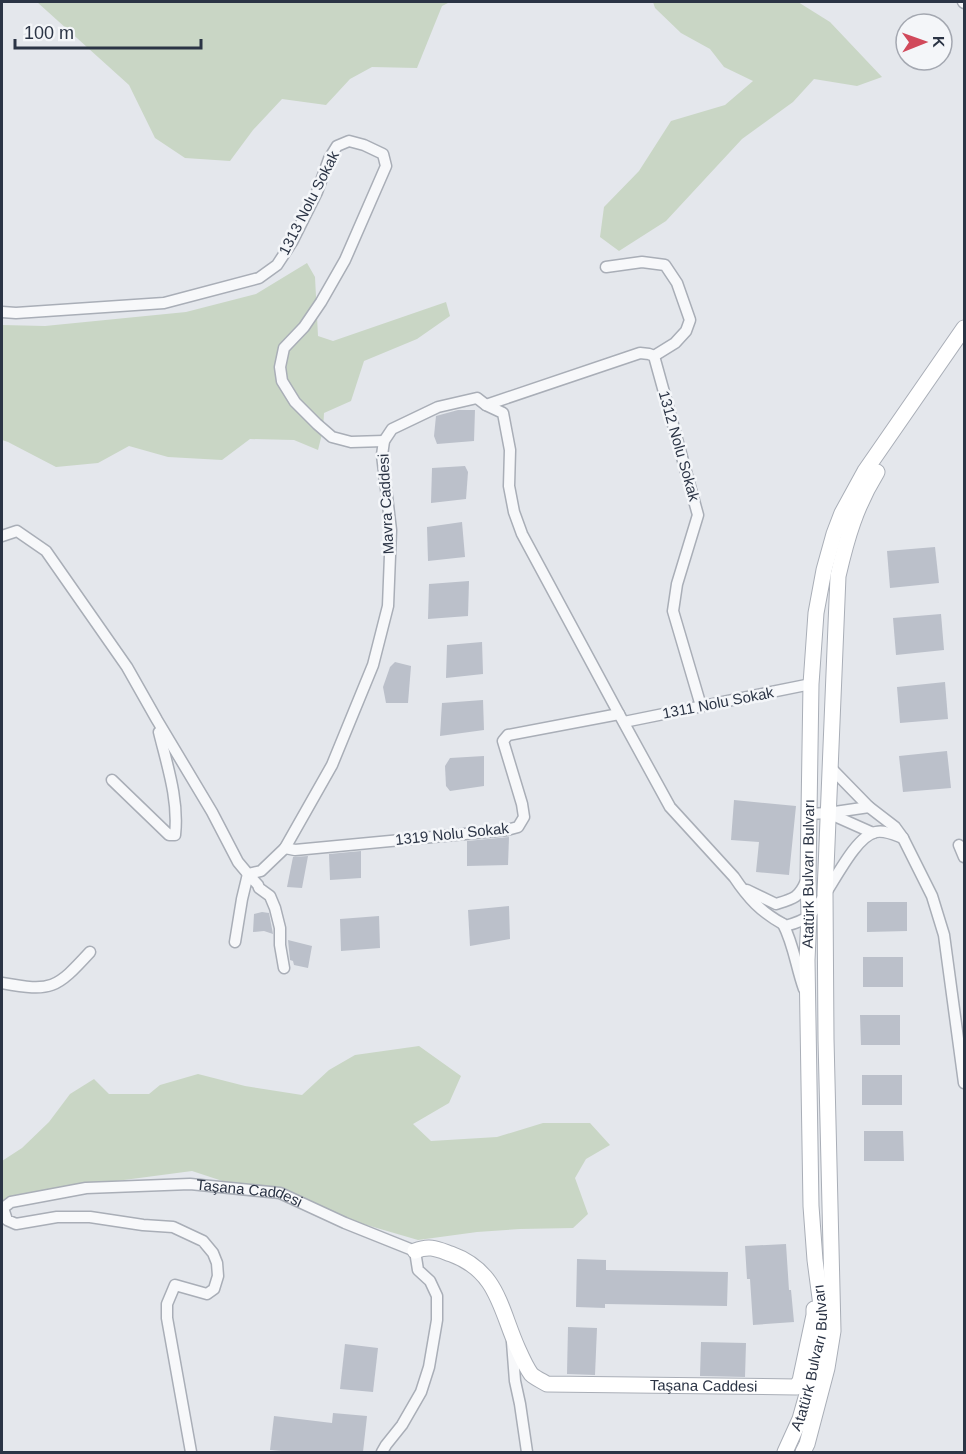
<svg xmlns="http://www.w3.org/2000/svg" width="966" height="1454" viewBox="0 0 966 1454" font-family="Arial,sans-serif">
<style>
.green{fill:#c9d6c5}
.building{fill:#bbc0ca}
.lines{fill:none;stroke-linecap:round;stroke-linejoin:round}
.street-casing{stroke:#a9aeb7;stroke-width:13}
.secondary-casing{stroke:#a9aeb7;stroke-width:17}
.street{stroke:#f7f8fa;stroke-width:10}
.secondary{stroke:#fff;stroke-width:15}
.labels{text-anchor:middle;stroke-width:5;stroke-linejoin:round;paint-order:stroke}
.street-label{font-size:15px;fill:#2b3445;stroke:#f4f6f9}
</style>
<rect width="100%" height="100%" fill="#e4e7ec"/>
<g class="green">
<path d="M37,2H450L442,6L417,68L372,67L350,79L326,105L282,99L253,130L230,161L185,158L155,138L129,85Z"/>
<path d="M653,2H798L830,22L882,77L857,86L814,79L793,102L742,139L666,221L619,251L600,237L604,207L639,171L671,121L725,105L753,81L724,67L710,49L681,33L655,8Z"/>
<path d="M307,263L315,277L318,336L333,341L446,302L450,316L417,339L364,361L351,401L324,413L323,430L318,450L294,440L250,439L222,460L168,457L129,446L98,463L56,467L8,442L2,440V325L45,326L186,312L256,294Z"/>
<path d="M419,1046L461,1076L449,1103L413,1124L431,1141L497,1137L543,1123H590L610,1145L586,1159L575,1178L588,1214L573,1228L520,1229L477,1232L418,1240L274,1198L192,1171L71,1187L2,1206V1161L22,1148L49,1122L70,1094L94,1079L109,1094H149L160,1085L198,1074L245,1086L302,1095L329,1070L355,1055Z"/>
</g>
<g class="building">
<path d="M458,410H475L474,441L437,444L434,436L436,416Z"/>
<path d="M465,466L468,472L466,499L431,503L432,468Z"/>
<path d="M462,522L465,557L428,561L427,527Z"/>
<path d="M935,547L939,583L890,588L887,551Z"/>
<path d="M469,581L468,616L428,619L429,584Z"/>
<path d="M941,614L944,650L896,655L893,618Z"/>
<path d="M482,642L483,674L446,678L447,645Z"/>
<path d="M395,662L411,666L408,703H386L383,687L390,667Z"/>
<path d="M945,682L948,719L900,723L897,687Z"/>
<path d="M483,700L484,730L440,736L442,703Z"/>
<path d="M947,751L951,788L903,792L899,756Z"/>
<path d="M484,756V786L450,791L446,786L445,766L450,758Z"/>
<path d="M734,800L796,806L789,875L756,872L759,842L731,840Z"/>
<path d="M509,837L508,865L467,866V841Z"/>
<path d="M361,851V878L330,880L329,854Z"/>
<path d="M308,856L302,888L287,887L293,857Z"/>
<path d="M867,902H907V931L867,932Z"/>
<path d="M509,906L510,939L470,946L468,910Z"/>
<path d="M262,912L269,913L273,934L264,931L253,932L254,914Z"/>
<path d="M379,916L380,948L341,951L340,919Z"/>
<path d="M288,940L312,946L308,968L294,965L293,961L290,960Z"/>
<rect x="863" y="957" width="40" height="30"/>
<path d="M860,1015H900V1045H861Z"/>
<rect x="862" y="1075" width="40" height="30"/>
<path d="M864,1131H903L904,1161H864Z"/>
<path d="M786,1244L789,1290H791L794,1322L753,1325L750,1279H747L745,1246Z"/>
<path d="M577,1259L606,1260V1270L728,1272L727,1306L605,1304V1308L576,1307Z"/>
<path d="M568,1327L597,1328L595,1375L567,1374Z"/>
<path d="M701,1342L746,1343L745,1377L700,1376Z"/>
<path d="M345,1344L378,1348L373,1392L340,1389Z"/>
<path d="M333,1413L367,1416L363,1452H293L270,1450L274,1416L332,1423Z"/>
</g>
<g class="lines">
<g class="street-casing">
<g id="street">
<path d="M963,2L964,3"/>
<path d="M606,267L642,262L665,265L677,283L690,320L686,331L675,343L654,356"/>
<path d="M2,312L16,313L164,303L259,278L277,265L292,242L317,192L329,159L337,146L349,141L364,145L383,154L386,166L345,260L321,302L304,327L284,348L280,367L282,381L295,402L317,424L332,437L351,442L384,441"/>
<path d="M486,405L640,353L649,354L654,356L698,515L677,584L673,611L701,706"/>
<path d="M2,536L17,531L46,551L127,667L157,720L212,812L238,862L248,874L261,871L285,848L332,765L373,665L388,606L391,530L382,455L384,441L392,429L438,407L477,398L486,405L503,413L510,450L509,486L514,512L522,534L619,714L670,807L734,877C748,898 761,912 783,924L785,926C793,924 803,921 810,915C828,897 852,837 876,832C885,830 895,835 903,838"/>
<path d="M624,722L811,684"/>
<path d="M830,767L869,807L895,827L903,838L932,896L944,935L964,1083"/>
<path d="M112,780L169,835H175C179,800 167,765 159,732"/>
<path d="M828,813L873,833"/>
<path d="M809,814L828,813L869,807"/>
<path d="M959,845L964,857"/>
<path d="M285,848L295,850L507,830L518,827L524,817L522,804L503,741L508,735L619,714"/>
<path d="M747,890L776,904C793,899 799,898 806,881"/>
<path d="M783,924C794,945 796,967 804,989"/>
<path d="M235,942L242,899L248,874L258,885L259,888L270,896L275,908L280,928V945L284,968"/>
<path d="M2,983C52,992 56,989 90,952"/>
<path d="M512,1342L515,1381L520,1404L527,1452"/>
<path id="s1" d="M191,1452L167,1318V1304L175,1285L207,1294L214,1289L218,1276L217,1263L213,1253L203,1241L173,1227L143,1225L90,1217H57L16,1224L7,1220L3,1208L11,1202L86,1188L190,1184L280,1193L345,1223L415,1251L418,1270L430,1281L437,1296V1320L429,1367L421,1392L402,1425L386,1445L382,1452"/>
</g>
</g>
<g class="secondary-casing">
<g id="secondary">
<path id="s2" d="M415,1251C430,1245 437,1249 451,1254C498,1271 500,1309 518,1349C522,1358 526,1367 531,1374C535,1378 542,1381 547,1384L796,1387L800,1381L814,1315V1309"/>
<path id="s3" d="M785,1452L800,1419L811,1380L814,1361L821,1336L822,1313L815,1260L811,1206L807,960L809,915L808,877L811,684L816,613L824,570L834,534L842,513L865,471L964,328"/>
<path d="M803,1452L807,1444L827,1368L833,1331L826,1039L825,893L838,576C847,537 856,506 877,472"/>
</g>
</g>
<use href="#street" class="street"/>
<use href="#secondary" class="secondary"/>
</g>
<g class="labels">
<g class="street-label">
<text transform="translate(309 203) rotate(-63)" y="5">1313 Nolu Sokak</text>
<text transform="translate(679 446) rotate(74)" y="5">1312 Nolu Sokak</text>
<text transform="translate(386 504) rotate(-93)" y="5">Mavra Caddesi</text>
<text transform="translate(718 703) rotate(-11)" y="5">1311 Nolu Sokak</text>
<text transform="translate(452 834) rotate(-6)" y="5">1319 Nolu Sokak</text>
<text dy="5" stroke="none"><textPath href="#s3" startOffset="585">Atatürk Bulvarı Bulvarı</textPath></text>
<text dy="5" stroke="none"><textPath href="#s1" startOffset="730">Taşana Caddesi</textPath></text>
<text dy="5" stroke="none"><textPath href="#s3" startOffset="99">Atatürk Bulvarı Bulvarı</textPath></text>
<text dy="5" stroke="none"><textPath href="#s2" startOffset="362">Taşana Caddesi</textPath></text>
</g>
</g>
<rect width="966" height="1454" fill="none" stroke="#2b3445" stroke-width="6"/>
<g transform="translate(924 42) rotate(89)"><circle r="28" fill="#f4f6f9" stroke="#a4a8b1" stroke-width="1.5"/>
<path d="M0-4.5L10 22L0 15L-10 22Z" fill="#d1495b"/>
<text y="-9" font-size="16" font-weight="bold" text-anchor="middle" fill="#2b3445">K</text>
</g>
<path d="M15 39v9h186v-9" fill="none" stroke="#2b3445" stroke-width="3"/>
<text x="24" y="39" font-size="18" fill="#2b3445" stroke="#f4f6f9" stroke-width="4.5" paint-order="stroke">100 m</text>
</svg>
